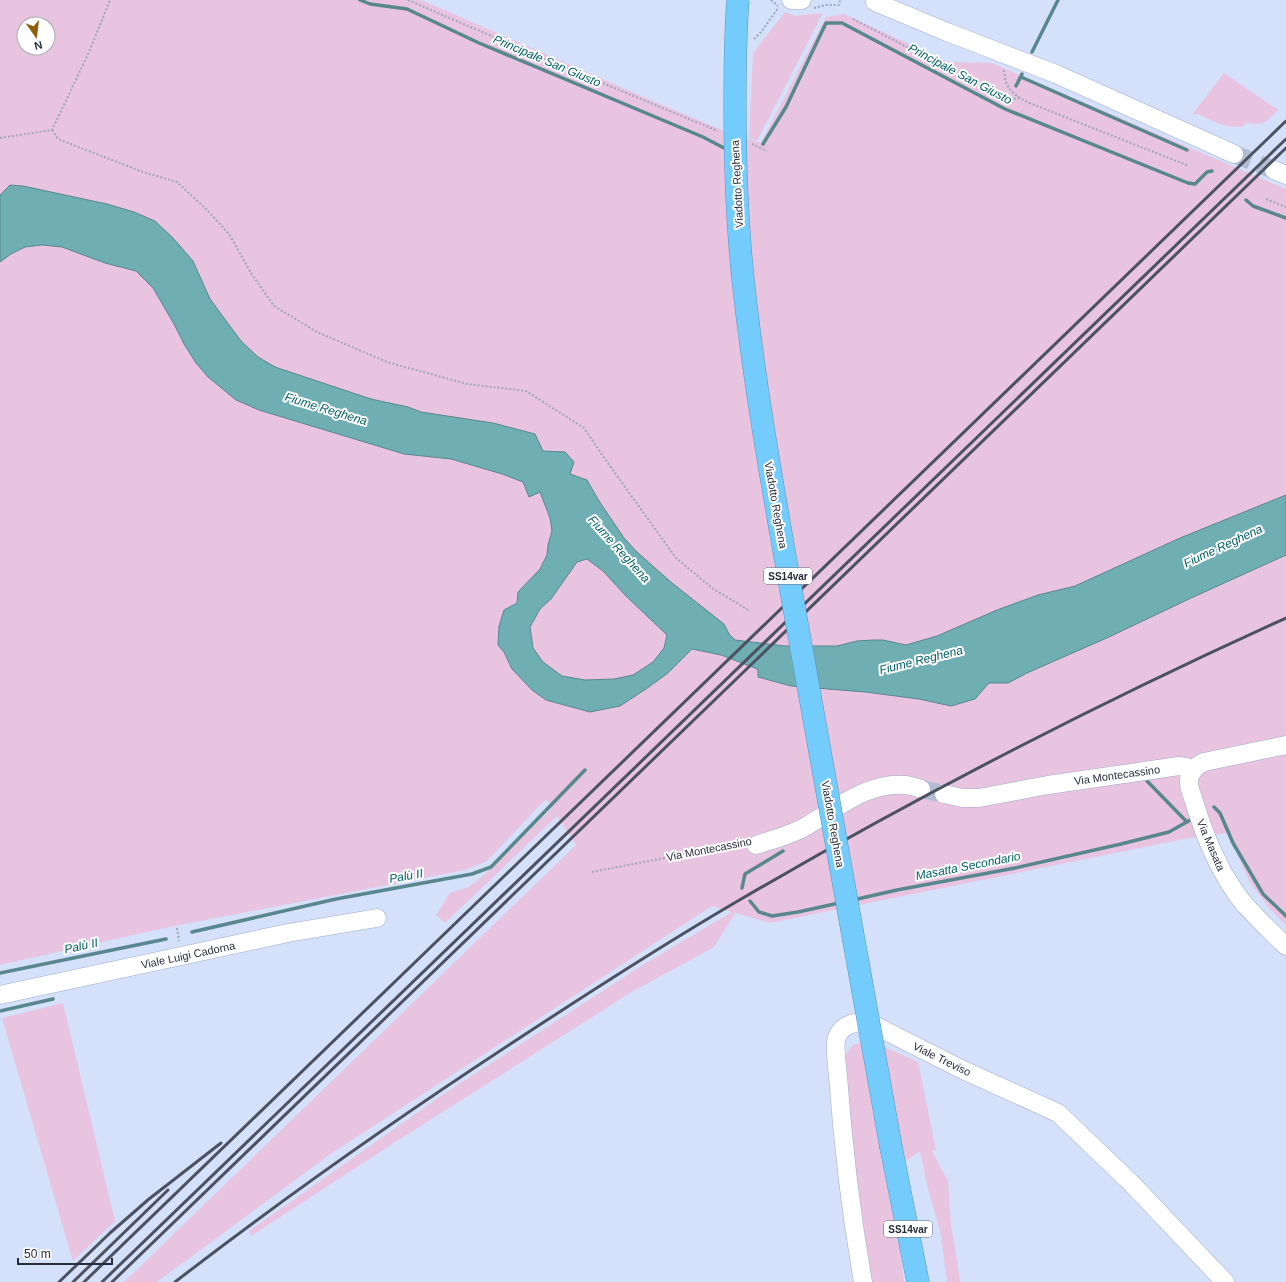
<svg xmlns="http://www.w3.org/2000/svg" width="1286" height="1282" viewBox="0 0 1286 1282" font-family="Helvetica,sans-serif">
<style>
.green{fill:#e8c4e0;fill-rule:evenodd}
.water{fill:#6faeb2;stroke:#59878e;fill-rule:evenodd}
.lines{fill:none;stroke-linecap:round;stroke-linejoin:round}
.stream{stroke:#59878e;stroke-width:3.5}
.minor-tunnel{stroke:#b2bcd3;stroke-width:18;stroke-dasharray:18 9;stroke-linecap:butt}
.minor-casing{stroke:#9faccb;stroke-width:19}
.highway-casing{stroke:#5994b8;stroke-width:23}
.path{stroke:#9da6bc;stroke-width:2;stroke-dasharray:2 2;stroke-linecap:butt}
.minor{stroke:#fff;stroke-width:18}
.highway{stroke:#74ccfc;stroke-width:22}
.rail{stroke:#4c5262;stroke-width:3}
.highway-bridge-casing{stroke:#5994b8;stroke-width:23;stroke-linecap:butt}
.highway-bridge{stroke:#74ccfc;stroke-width:22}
.labels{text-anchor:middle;stroke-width:4;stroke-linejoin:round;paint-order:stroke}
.shield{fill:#fff;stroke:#686b74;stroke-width:1}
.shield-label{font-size:10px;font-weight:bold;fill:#272c39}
.street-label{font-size:11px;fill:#272c39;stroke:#fff}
.water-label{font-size:12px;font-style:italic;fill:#016166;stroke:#fff}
</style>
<rect width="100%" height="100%" fill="#d5e0fa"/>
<g class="green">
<path d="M0,0H419L426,2L639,95L724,131L761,143L826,17L844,14L948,62L992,63L1286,189V925L1269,908L1249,881L1228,833L1184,839L770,923L735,913L714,947L630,993L400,1139L251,1236L249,1231L448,1091L649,961L732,912L712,906L329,1155L157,1282H124L576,845L557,816L445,923L436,915L450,893L469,887L484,875L552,808L546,799L487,861L465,870L169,927L0,965ZM24,24H48V48H24Z"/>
<path d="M785,12L795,16L823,13L757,141L749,138L753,53Z"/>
<path d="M1224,73L1278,110C1264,124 1266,125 1246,123L1243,127C1222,127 1217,123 1198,114L1192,115Z"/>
<path d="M63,1003L115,1221L73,1261L2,1018Z"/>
<path d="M871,1041L918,1062L936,1150L932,1151L948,1181L951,1226L956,1253L960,1282H947L940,1230L928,1189L920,1151L891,1172L894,1202L904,1282H869L845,1084L846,1054L853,1045Z"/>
</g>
<path class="water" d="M10,185L23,186L107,204L134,212L155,221L173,238L193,261L210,299L241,341L258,357L275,367L371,399L408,407L421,412L493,423L535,434L543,451L565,452L574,462L570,474L587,480L599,501L624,538L637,552L672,583L724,624L729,634L735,640L785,646H837L857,641L873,640H883L906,645L937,636L997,610L1038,595L1075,586L1180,538L1286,495V555L1189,599L1109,637L1027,673L1008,683H989L975,699L951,706L919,699L865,692L791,686L758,677V670L755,668L721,655L692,649L668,673L646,689L620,706L590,712L546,700L532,690L512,669L504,652L498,645L499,626L504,610L517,603L518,592L540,569L547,555L548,545L552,531L550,518L540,492L529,497L523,482L502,474L451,459L404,454L259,410L236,400L208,377L196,363L184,344L174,324L153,288L136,271L105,263L62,247L42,245L25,247L11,254L0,262V195ZM587,559L603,571L626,596L667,635L664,648L653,662L633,675L614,679L585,680L562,676L543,662L533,648L530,627L540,609L551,599L577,562Z"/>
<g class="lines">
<g class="stream">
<path d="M360,0L370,4L407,9L479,43L703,137L724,148"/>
<path d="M1032,52L1058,0"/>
<path d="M1021,77L1187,150"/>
<path d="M1016,86L1022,74"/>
<path d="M763,144L786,107L826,23H842L1005,109L1188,183L1195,184L1207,172L1212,171"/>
<path d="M1246,200L1253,206L1286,218"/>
<path d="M1147,781L1187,822"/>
<path d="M1214,807L1220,813L1233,843L1263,894L1286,916"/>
<path d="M742,888L745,874L783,851"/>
<path d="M853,900L897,890L1015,868L1121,844L1169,832L1192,819"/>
<path d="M750,901L759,912L772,916L798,912L839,903"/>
<path d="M192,932L336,899L472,874L491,867L585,770"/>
<path d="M0,973L166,939"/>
<path d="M0,1011L53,999"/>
</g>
<g class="minor-tunnel">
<path d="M1234,154L1274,170"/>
<path d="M921,789L944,794"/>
</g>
<g class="minor-casing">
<g id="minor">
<path d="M791,0H802"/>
<path d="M875,2L947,32L1056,74L1234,154"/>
<path d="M1274,170L1286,175"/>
<path d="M1286,745L1204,762C1197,765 1190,772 1189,780C1188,786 1192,795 1194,801C1205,838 1220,875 1245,905C1258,919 1272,933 1286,946"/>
<path d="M944,794L963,798H979L1048,785L1179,766L1186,767L1193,770"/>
<path d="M756,845C772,840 790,835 805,827C836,809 868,781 906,785C911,786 916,787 921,789"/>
<path d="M0,995L288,933L377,918"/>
<path d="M863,1282C851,1214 843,1145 838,1076C837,1067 834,1044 837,1037C842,1024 855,1022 868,1022L961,1069L1058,1113L1132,1184L1225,1282"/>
</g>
</g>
<g class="highway-casing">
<path id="highway" d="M891,1147L918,1282"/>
</g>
<g class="path">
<path d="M408,0L547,60L718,131"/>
<path d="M771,0L778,6"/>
<path d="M814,8L826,5H839L840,0"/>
<path d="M853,19L1001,96L1011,99L1019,98"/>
<path d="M754,39L762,31L778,8"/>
<path d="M1004,70C1005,89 1012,93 1027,102L1189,166"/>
<path d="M52,130L58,139L143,172L177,182L206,209L229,234L251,273L274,306L317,332L387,362L467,384L526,391L584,428L605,459L676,558L712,588L750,611"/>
<path d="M0,138L52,130L89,52L110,0"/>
<path d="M752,144L767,151"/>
<path d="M1266,199L1286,207"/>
<path d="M592,872L742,843"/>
<path d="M177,928L179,941"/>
</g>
<use href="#minor" class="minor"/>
<use href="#highway" class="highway"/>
<g class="rail">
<path d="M59,1282L110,1233L149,1199L221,1143"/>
<path d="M73,1282L168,1190"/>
<path d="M84,1282L1286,121"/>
<path d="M102,1282L1286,139"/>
<path d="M112,1282L1286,148"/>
<path d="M175,1282C285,1197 399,1117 515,1041C588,993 661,946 736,902C914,798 1098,703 1286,618"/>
</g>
<g class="highway-bridge-casing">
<path id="highway-bridge" d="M738,0C735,35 735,70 735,105C735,163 737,222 743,279C754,382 772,483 790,585C823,772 857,959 891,1147"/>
</g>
<use href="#highway-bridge" class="highway-bridge"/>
</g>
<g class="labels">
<g class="shield">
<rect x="764" y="568" width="48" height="16" rx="3"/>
<rect x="884" y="1221" width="48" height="16" rx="3"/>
</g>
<g class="shield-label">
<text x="788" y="580">SS14var</text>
<text x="908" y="1233">SS14var</text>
</g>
<g class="street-label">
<text transform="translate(737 184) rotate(-93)" y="4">Viadotto Reghena</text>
<text transform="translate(776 505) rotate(80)" y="4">Viadotto Reghena</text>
<text transform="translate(1117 775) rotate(-8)" y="4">Via Montecassino</text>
<text transform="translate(833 824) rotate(80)" y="4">Viadotto Reghena</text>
<text transform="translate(1211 845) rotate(67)" y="4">Via Masata</text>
<text transform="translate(709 849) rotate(-11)" y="4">Via Montecassino</text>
<text transform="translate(188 955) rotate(-12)" y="4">Viale Luigi Cadorna</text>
<text transform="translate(942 1059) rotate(26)" y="4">Viale Treviso</text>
</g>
<g class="water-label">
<text transform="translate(547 61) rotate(23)" y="4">Principale San Giusto</text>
<text transform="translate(960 74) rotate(28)" y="4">Principale San Giusto</text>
<text transform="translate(326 409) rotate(17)" y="4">Fiume Reghena</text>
<text transform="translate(1223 546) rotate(-25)" y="4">Fiume Reghena</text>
<text transform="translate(619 549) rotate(48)" y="4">Fiume Reghena</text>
<text transform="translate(921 660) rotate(-14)" y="4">Fiume Reghena</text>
<text transform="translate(968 866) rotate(-11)" y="4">Masatta Secondario</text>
<text transform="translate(406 876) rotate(-10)" y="4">Palù II</text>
<text transform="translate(81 946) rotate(-12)" y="4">Palù II</text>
</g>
</g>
<g transform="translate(36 36) rotate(166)"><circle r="19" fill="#ffffff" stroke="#a9abb0"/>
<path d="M0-3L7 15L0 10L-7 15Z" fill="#8f5e0b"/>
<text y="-6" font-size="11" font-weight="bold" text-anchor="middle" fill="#272c39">N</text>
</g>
<path d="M18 1258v6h94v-6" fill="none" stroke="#272c39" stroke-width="2"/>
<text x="24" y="1258" font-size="12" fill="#272c39" stroke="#ffffff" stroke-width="3" paint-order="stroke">50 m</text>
</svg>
